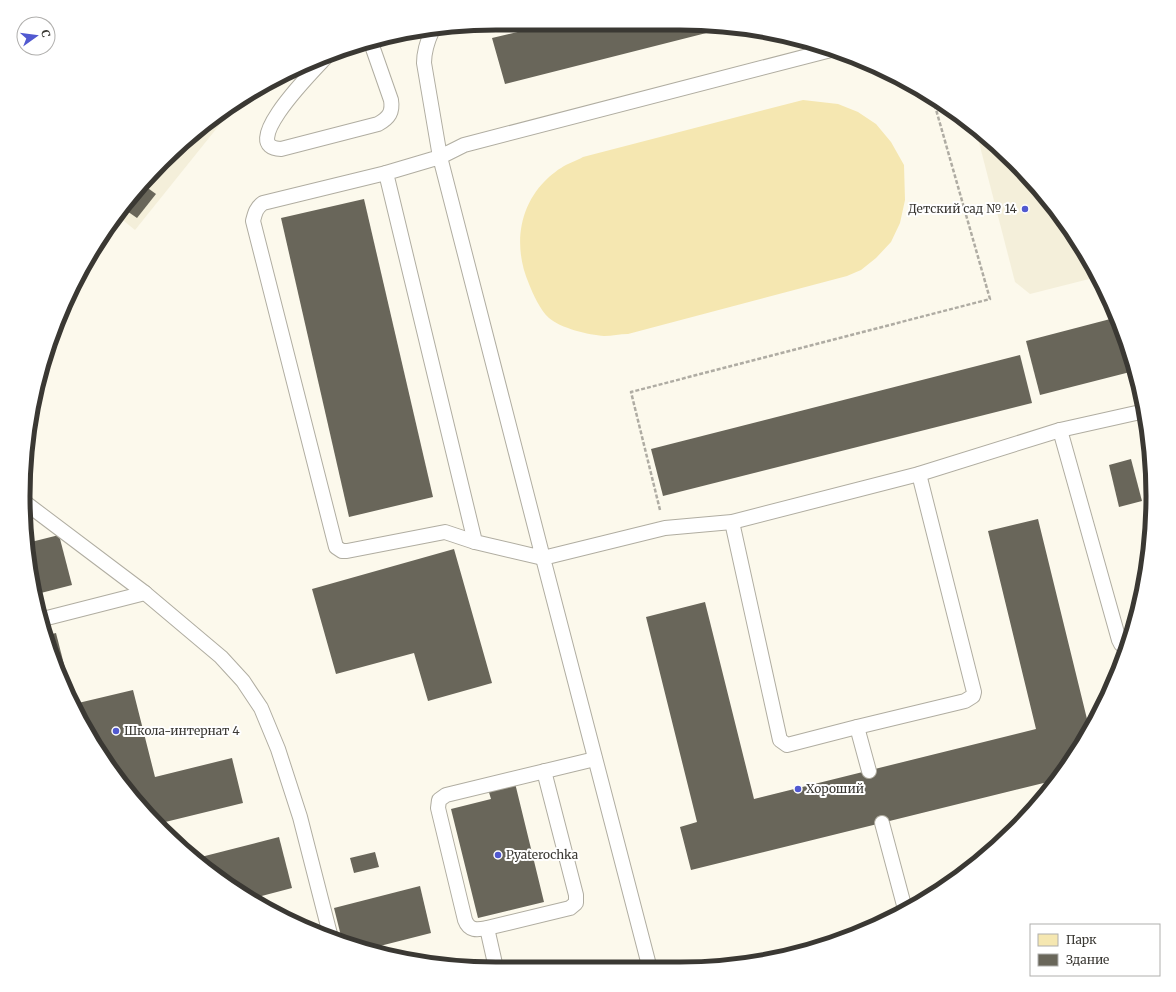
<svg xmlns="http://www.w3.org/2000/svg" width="1176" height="992" viewBox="0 0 1176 992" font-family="Merriweather,serif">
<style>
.built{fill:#f4efda}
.green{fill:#f5e7b1}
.building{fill:#69665a}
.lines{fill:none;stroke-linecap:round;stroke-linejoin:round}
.service-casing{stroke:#b0ada1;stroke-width:16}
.path{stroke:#afaca3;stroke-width:2.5;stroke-dasharray:4 2;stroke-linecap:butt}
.service{stroke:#fff;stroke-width:14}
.poi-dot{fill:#5159d0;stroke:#fff;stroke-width:1.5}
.labels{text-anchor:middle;stroke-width:4;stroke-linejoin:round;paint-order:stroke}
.poi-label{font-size:12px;fill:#3a3833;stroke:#fff;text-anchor:start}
.rim{fill:none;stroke:#3a3833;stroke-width:5}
</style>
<rect width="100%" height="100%" fill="#fcf9ec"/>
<g class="built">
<path d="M233,108L135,230L118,216L184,140Z"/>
<path d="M975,127L1035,184L1073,233L1097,277L1030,294L1015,282Z"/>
</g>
<path class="green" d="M803,100L838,104L858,112L876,124L891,142L904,165L905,200L900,223L891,242L876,258L861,270L847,276L628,334C620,334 612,336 604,336C589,335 560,328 549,318C540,310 533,294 529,284C513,247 518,205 549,177C553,174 557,170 561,168C568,163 576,161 583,157Z"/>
<g class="building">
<path d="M552,24L729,27H730L505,84L492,38Z"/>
<path d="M145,186L156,194L137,218L124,209Z"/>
<path d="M364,199L433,497L349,517L281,218Z"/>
<path d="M1118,317L1134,371L1040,395L1026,341Z"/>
<path d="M1020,355L1032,403L663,496L651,449Z"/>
<path d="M1131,459L1142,501L1119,507L1109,465Z"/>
<path d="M1038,519L1087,719L1096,716L1073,759L1056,780L691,870L680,827L697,822L646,617L705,602L754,799L1036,729L988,531Z"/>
<path d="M59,535L72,585L37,594L27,558V543Z"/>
<path d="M454,549L492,683L428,701L414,653L336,674L312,589Z"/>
<path d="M56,633L69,684L63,685L59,677L48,635Z"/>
<path d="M133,690L155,777L232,758L243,803L157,824L103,759L74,704Z"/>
<path d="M515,783L544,902L478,918L451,809L491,799L488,789Z"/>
<path d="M279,837L292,888L250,899L197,858Z"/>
<path d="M375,852L379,867L354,873L350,858Z"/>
<path d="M420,886L431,933L368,949L343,944L334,908Z"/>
</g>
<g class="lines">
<g class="service-casing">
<g id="service">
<path d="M432,31C427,42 424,51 424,63L440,157L543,558L475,542L386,173L440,157L464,145L831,50"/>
<path d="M326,57C317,67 235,148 281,149L378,124C389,118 393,112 391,100L370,40"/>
<path d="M386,173L263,203C256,208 255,213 253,221L336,547L342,551H347L445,532L475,542"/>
<path d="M1060,430L1119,640L1121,644L1126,648"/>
<path d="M27,504L145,593L221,657L243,681L261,708L278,749L300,817L331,938"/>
<path d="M732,522L780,740L787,745L791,744L857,727L869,771"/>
<path d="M43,619L145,593"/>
<path d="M857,727L965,701L973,696L974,692L919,474"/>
<path d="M544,771L576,895V903L570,908L487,928C477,930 469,931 465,920L438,808L439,800L446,795L595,759"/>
<path d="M882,823L905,909"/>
<path d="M487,928L496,968"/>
<path d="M650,969L543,558L665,528L732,522L919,474L1060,430L1145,411"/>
</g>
</g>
<path class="path" d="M660,510L631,392L990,299L933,99"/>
<use href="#service" class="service"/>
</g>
<g class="poi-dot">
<circle cx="1025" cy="209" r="4"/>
<circle cx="116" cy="731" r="4"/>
<circle cx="798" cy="789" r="4"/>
<circle cx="498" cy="855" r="4"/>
</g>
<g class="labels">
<g class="poi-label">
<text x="1017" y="213" text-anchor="end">Детский сад № 14</text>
<text x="124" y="735">Школа-интернат 4</text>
<text x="806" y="793">Хороший</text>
<text x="506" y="859">Pyaterochka</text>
</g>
</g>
<path d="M0 0H1176V992H0ZM496 30H680A466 466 0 0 1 1146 496V496A466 466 0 0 1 680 962H496A466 466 0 0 1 30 496V496A466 466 0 0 1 496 30Z" fill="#fff" fill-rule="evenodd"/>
<path class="rim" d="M496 30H680A466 466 0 0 1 1146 496V496A466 466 0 0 1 680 962H496A466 466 0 0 1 30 496V496A466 466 0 0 1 496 30Z"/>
<rect x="1030" y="924" width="130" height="52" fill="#ffffff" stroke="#b0afad"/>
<rect x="1038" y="934" width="20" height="12" fill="#f5e7b1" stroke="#b0afad"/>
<text x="1066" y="944" font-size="12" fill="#3a3833">Парк</text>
<rect x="1038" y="954" width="20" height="12" fill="#69665a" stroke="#b0afad"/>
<text x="1066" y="964" font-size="12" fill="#3a3833">Здание</text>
<g transform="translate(36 36) rotate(76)"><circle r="19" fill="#ffffff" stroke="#b0afad"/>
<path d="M0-3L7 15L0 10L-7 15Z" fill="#5159d0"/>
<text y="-6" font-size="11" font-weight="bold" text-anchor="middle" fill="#3a3833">С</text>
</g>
</svg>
